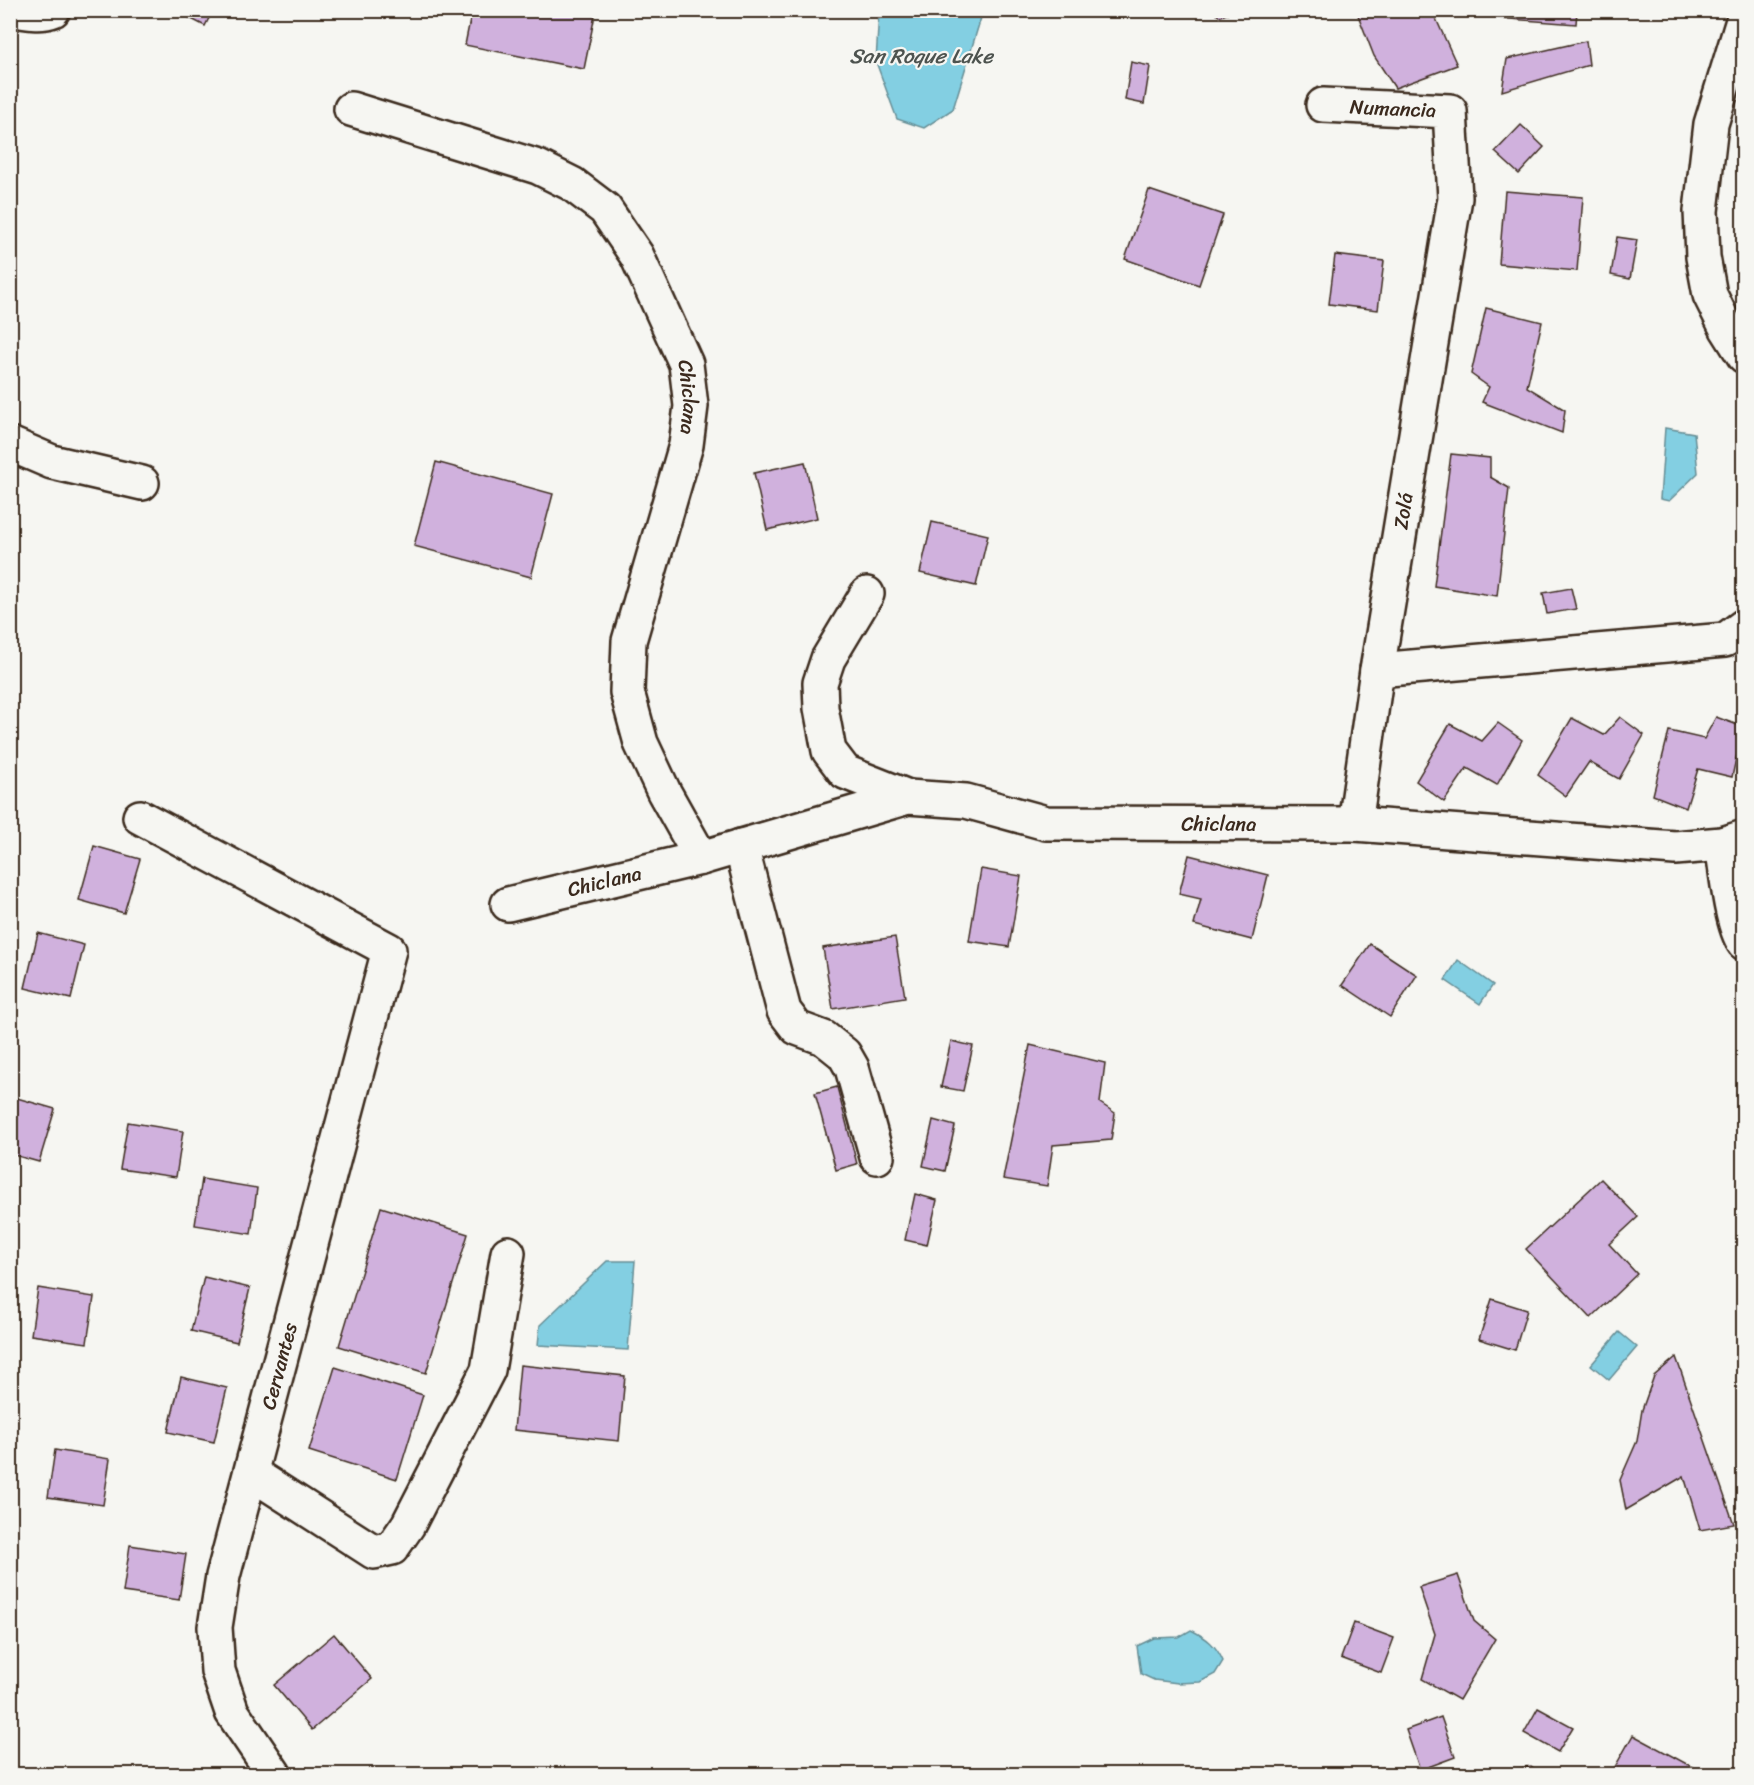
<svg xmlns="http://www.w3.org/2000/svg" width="1754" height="1785" viewBox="0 0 1754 1785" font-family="Sriracha,sans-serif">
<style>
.water{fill:#83cfe2;stroke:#668d94;stroke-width:1.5}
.building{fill:#d0b1dd;stroke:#3b2a1e;stroke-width:1.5}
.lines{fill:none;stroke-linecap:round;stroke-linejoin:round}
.minor-casing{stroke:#3b2a1e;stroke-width:38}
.minor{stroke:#f6f6f2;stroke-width:33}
.labels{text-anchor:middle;stroke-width:4.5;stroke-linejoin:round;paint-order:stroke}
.street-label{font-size:20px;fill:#3b2a1e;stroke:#f6f6f2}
.water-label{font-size:21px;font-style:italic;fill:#4d534f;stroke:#f6f6f2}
</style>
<rect width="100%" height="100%" fill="#f6f6f2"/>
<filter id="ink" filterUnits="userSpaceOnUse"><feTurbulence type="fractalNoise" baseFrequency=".0167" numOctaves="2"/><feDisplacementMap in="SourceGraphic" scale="12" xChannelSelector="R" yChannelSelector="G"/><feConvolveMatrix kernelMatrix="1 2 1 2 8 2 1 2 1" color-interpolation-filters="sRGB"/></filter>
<g filter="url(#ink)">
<g class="water">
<path d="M879,11H983L953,109L924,128L897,119L876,62Z"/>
<path d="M1665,428L1694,433L1698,473L1669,501L1660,499Z"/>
<path d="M1458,960L1493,985L1480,1004L1445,980Z"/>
<path d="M607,1261H635L628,1350L538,1345L540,1325Z"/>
<path d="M1619,1332L1637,1347L1609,1380L1591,1365Z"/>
<path d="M1191,1630C1207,1638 1216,1645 1223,1661L1215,1674L1200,1682L1178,1683L1154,1680L1141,1674L1137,1646L1154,1638L1179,1637Z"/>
</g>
<g class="building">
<path d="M174,10H213L205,26Z"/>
<path d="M472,10H596L584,69L465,45Z"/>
<path d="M1211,10H1235L1220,17Z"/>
<path d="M1356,10H1432L1457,65L1395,88L1374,56Z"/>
<path d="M1498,10H1577L1576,24L1497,18Z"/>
<path d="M1586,41L1589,65L1502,91L1507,59Z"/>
<path d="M1131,62L1150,66L1144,104L1125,100Z"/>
<path d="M1521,125L1544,147L1519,174L1495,152Z"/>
<path d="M1149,190L1223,215L1199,285L1125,259Z"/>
<path d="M1505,191L1583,197L1577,271L1499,264Z"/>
<path d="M1617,237L1637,240L1630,279L1611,275Z"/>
<path d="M1335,255L1384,261L1378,310L1329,304Z"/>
<path d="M1486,308L1542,322L1527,387L1565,410L1562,433L1482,402L1489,387L1471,374Z"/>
<path d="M1451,454L1490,458V477L1509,488L1497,596L1434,586Z"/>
<path d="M436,462L553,494L531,577L414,546Z"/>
<path d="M805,462L817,518L767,530L754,473Z"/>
<path d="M932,522L988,535L976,586L920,573Z"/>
<path d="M1571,588L1576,609L1547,614L1543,593Z"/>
<path d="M1620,717L1644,735L1619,779L1589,762L1566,796L1538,775L1572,718L1604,735Z"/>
<path d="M1716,717L1743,727L1732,777L1698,769L1686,808L1653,795L1669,731L1704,739Z"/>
<path d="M1498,723L1522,740L1497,785L1467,768L1444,802L1416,781L1450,724L1482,741Z"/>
<path d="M94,846L140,859L124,913L79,900Z"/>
<path d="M1189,855L1268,875L1252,940L1194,925L1201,899L1179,894Z"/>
<path d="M981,869L1021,876L1009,947L969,941Z"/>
<path d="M38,933L84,945L71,999L25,988Z"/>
<path d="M895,937L905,997L833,1009L823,948Z"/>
<path d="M1370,944L1417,975L1390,1017L1342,985Z"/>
<path d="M951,1041L973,1046L963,1091L941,1087Z"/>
<path d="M1030,1045L1105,1063L1100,1103L1115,1113L1111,1140L1053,1145L1047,1186L1003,1179Z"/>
<path d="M837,1087L857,1164L836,1170L815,1093Z"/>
<path d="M10,1096L55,1109L39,1162L10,1154Z"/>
<path d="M933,1120L955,1126L945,1171L923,1166Z"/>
<path d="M128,1122L183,1131L176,1177L120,1169Z"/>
<path d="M202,1179L257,1188L251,1234L195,1225Z"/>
<path d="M1601,1179L1638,1217L1609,1244L1637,1274L1591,1318L1526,1249Z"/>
<path d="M915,1194L937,1200L927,1245L905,1240Z"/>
<path d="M381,1207L468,1234L426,1373L339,1346Z"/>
<path d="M204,1277L250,1288L237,1342L191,1331Z"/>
<path d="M38,1288L94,1297L87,1343L31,1335Z"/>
<path d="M1492,1299L1527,1310L1515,1350L1479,1339Z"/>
<path d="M1676,1357L1734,1524L1700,1530L1684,1476L1626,1510L1620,1480L1637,1441L1642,1410L1654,1376Z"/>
<path d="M520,1365L625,1376L619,1441L514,1430Z"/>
<path d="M335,1367L423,1395L397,1479L309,1451Z"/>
<path d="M181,1377L227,1388L214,1442L168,1432Z"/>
<path d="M55,1450L110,1459L103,1505L48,1497Z"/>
<path d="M130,1545L186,1554L179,1600L123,1592Z"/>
<path d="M1458,1575L1474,1621L1495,1639L1459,1700L1422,1679L1435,1634L1419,1587Z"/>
<path d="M1354,1623L1394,1638L1381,1673L1341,1658Z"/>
<path d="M334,1634L372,1679L312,1730L274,1685Z"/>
<path d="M1538,1708L1573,1727L1558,1752L1524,1733Z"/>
<path d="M1441,1717L1455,1757L1420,1770L1406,1730Z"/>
<path d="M1633,1735L1698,1770L1696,1774H1611Z"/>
<path d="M1531,1766L1541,1774H1490Z"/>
</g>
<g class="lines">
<g class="minor-casing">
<g id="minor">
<path d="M15,10C27,12 41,15 53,10"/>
<path d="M1744,17L1711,124L1701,211L1703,257L1710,295L1727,329L1744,356"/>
<path id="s1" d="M1323,105L1450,111L1455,198L1377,670L1355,824"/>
<path id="s2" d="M351,109L538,167L572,184L605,209L637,256L686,364L691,406L686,445L629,641L627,692L641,743L664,792L701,858"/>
<path d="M10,444L52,462L142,483"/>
<path d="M867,594L828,659L820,683L821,708L829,751L845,772L908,797"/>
<path d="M1377,670L1725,640L1744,626"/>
<path d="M140,817L389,950L223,1576L215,1627L218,1671L232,1712L274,1774"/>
<path d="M1722,844C1726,868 1731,925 1744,943"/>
<path d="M741,846L784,1011L797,1028L824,1038L844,1054L852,1068L877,1157"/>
<path id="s3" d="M508,904L701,858L908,797L966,801L1046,823L1355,824L1675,848L1722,844L1744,837"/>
<path d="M251,1473L374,1552L392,1548L408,1525L488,1370L508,1253"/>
</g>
</g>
<use href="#minor" class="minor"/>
</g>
</g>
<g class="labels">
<g class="street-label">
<text dy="7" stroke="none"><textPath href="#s1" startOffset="70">Numancia</textPath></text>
<text dy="7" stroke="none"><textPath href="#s2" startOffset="484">Chiclana</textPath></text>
<text transform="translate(1403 511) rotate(-81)" y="7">Zolá</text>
<text dy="7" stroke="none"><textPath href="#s3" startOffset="728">Chiclana</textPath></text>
<text dy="7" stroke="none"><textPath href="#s3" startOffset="99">Chiclana</textPath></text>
<text transform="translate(279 1366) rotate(-75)" y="7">Cervantes</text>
</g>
<g class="water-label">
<text x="921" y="63">San Roque Lake</text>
</g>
</g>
<rect width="1754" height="1785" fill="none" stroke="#f6f6f2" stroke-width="36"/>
<rect x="18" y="18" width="1718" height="1749" fill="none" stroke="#3b2a1e" stroke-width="2" filter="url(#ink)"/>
</svg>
